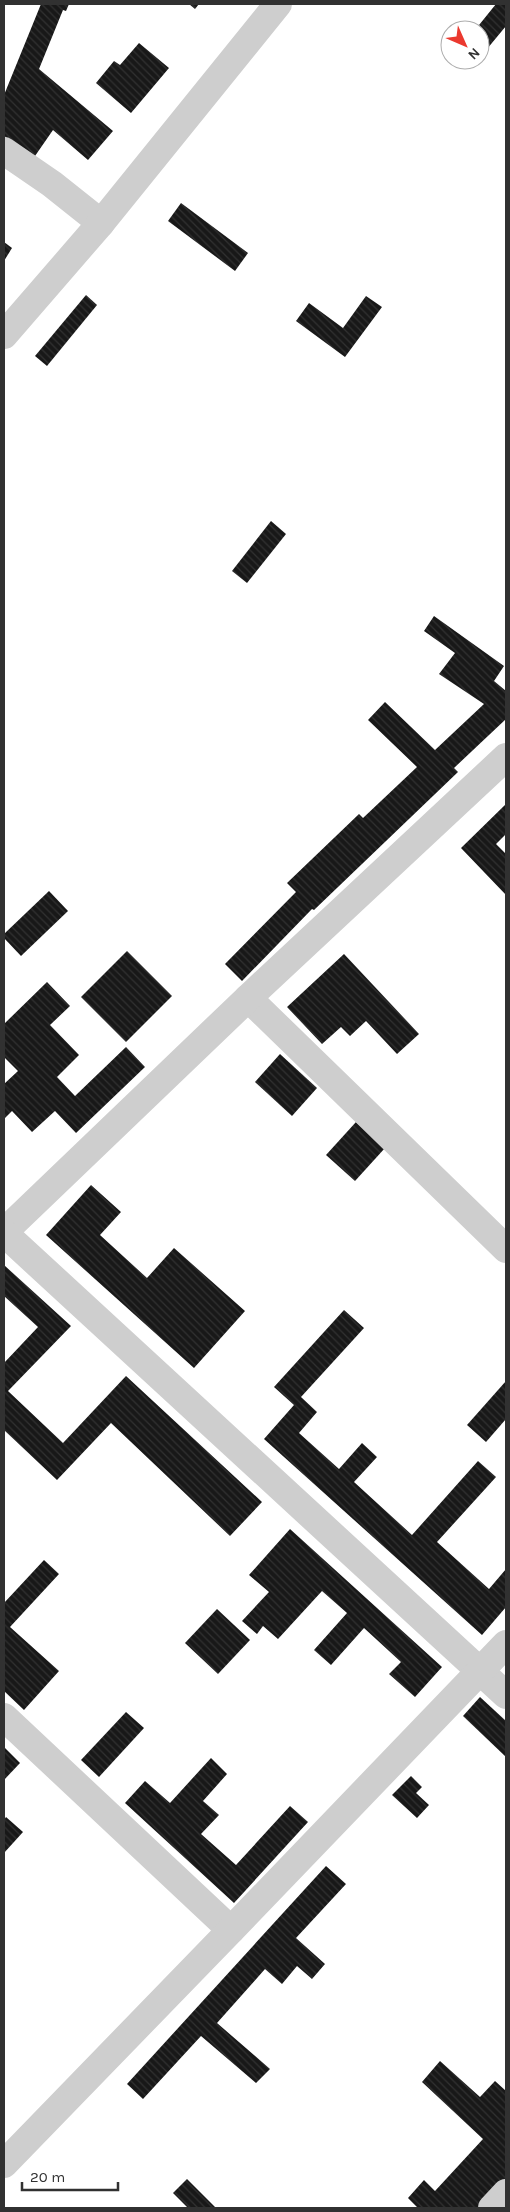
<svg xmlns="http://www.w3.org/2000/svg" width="510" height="2212" viewBox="0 0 510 2212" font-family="Karla,sans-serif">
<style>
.building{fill:url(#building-back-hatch)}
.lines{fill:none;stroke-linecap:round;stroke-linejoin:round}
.minor{stroke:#cecece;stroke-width:28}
</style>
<defs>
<pattern id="building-back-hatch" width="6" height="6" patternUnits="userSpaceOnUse" patternTransform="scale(1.25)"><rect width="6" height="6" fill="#181818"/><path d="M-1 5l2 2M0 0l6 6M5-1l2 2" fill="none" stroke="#313131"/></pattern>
</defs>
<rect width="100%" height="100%" fill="#fff"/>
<g class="building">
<path d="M41,4H69L66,11L63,10L39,69L113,131L88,160L53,130L35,156L4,136V95Z"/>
<path d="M189,4H199L195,9Z"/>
<path d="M496,4H506V26L482,55L480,54V30H475Z"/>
<path d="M139,43L169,68L131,113L96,83L114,61L120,65Z"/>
<path d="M181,203L248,253L235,271L168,221Z"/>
<path d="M4,242L12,248L4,261Z"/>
<path d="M86,295L97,305L47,366L35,356Z"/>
<path d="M366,296L382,307L345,357L296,321L309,303L343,328Z"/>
<path d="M271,521L286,534L247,583L232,571Z"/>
<path d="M434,616L504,666L494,681L506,691V719L454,768L458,772L314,910L312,909L242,981L225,964L296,892L287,883L359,814L363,818L417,767L368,720L385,702L435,750L484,704L439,674L455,653L424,631Z"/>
<path d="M506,804V834L496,844L506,854V895L461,848Z"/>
<path d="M49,891L68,911L21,956L4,938V934Z"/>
<path d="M127,951L172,996L126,1042L81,997Z"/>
<path d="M344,954L419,1034L397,1054L366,1021L350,1036L341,1027L322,1044L287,1007Z"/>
<path d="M47,982L70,1006L50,1025L79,1055L57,1077L75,1096L126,1047L145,1067L76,1133L55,1111L32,1132L12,1111L4,1119V1084L18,1071L4,1057V1024Z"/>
<path d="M280,1054L317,1088L292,1116L255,1082Z"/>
<path d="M356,1122L385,1148L355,1181L326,1155Z"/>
<path d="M91,1185L121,1212L100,1235L147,1278L174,1248L245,1311L194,1368L46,1235Z"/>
<path d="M4,1265L71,1326L8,1391L63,1443L126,1376L262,1502L230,1536L111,1423L57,1480L4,1430V1363L38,1327L4,1296Z"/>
<path d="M344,1310L364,1328L301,1397L317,1412L299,1433L339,1469L362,1443L377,1457L354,1482L412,1535L478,1461L496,1477L437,1542L489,1589L506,1569V1607L482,1635L264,1439L294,1405L274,1387Z"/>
<path d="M506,1381V1419L486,1442L467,1425Z"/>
<path d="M290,1529L442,1667L415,1697L389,1674L401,1662L364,1628L331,1665L314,1650L347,1613L322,1591L278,1639L263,1626L257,1634L242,1621L269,1592L249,1575Z"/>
<path d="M44,1560L59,1574L10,1627L59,1671L24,1710L4,1691V1603Z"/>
<path d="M217,1609L250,1640L218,1674L185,1643Z"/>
<path d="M480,1697L506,1721V1757L463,1716Z"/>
<path d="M126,1712L144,1728L99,1777L81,1760Z"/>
<path d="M4,1747L20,1763L4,1780Z"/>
<path d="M211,1758L227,1774L203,1801L219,1815L201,1834L236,1865L290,1806L308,1822L234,1903L125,1803L145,1781L170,1803Z"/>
<path d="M411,1776L422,1787L416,1793L429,1805L417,1818L392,1795Z"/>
<path d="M6,1817L23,1832L4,1853V1820Z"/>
<path d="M326,1866L346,1884L296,1938L325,1964L312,1979L297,1966L282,1984L265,1969L217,2023L270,2069L256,2083L201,2036L143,2099L127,2084Z"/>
<path d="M440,2061L480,2097L495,2081L506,2091V2178L479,2208H418L408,2198L424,2180L435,2191L483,2139L422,2082Z"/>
<path d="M187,2179L216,2208H188L173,2193Z"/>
</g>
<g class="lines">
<g class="minor">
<path d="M4,151L52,184L101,223"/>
<path d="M4,335L101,223L278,4"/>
<path d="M248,998L506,1249"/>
<path d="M4,1232L248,998L506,757"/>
<path d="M4,1233L506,1695"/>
<path d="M4,1717L231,1930"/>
<path d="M4,2164L231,1930L506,1644"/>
<path d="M492,2208L506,2193"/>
</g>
</g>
<rect width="510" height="2212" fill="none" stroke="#313131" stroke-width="10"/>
<g transform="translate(465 45) rotate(135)"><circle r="24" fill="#ffffff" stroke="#adadad"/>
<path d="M0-4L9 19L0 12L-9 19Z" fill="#eb392f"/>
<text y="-8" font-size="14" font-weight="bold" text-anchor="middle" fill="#313131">N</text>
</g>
<path d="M22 2182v8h96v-8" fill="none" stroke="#313131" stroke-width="2.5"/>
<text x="30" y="2182" font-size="15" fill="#313131" stroke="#ffffff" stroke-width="4" paint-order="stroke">20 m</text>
</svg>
